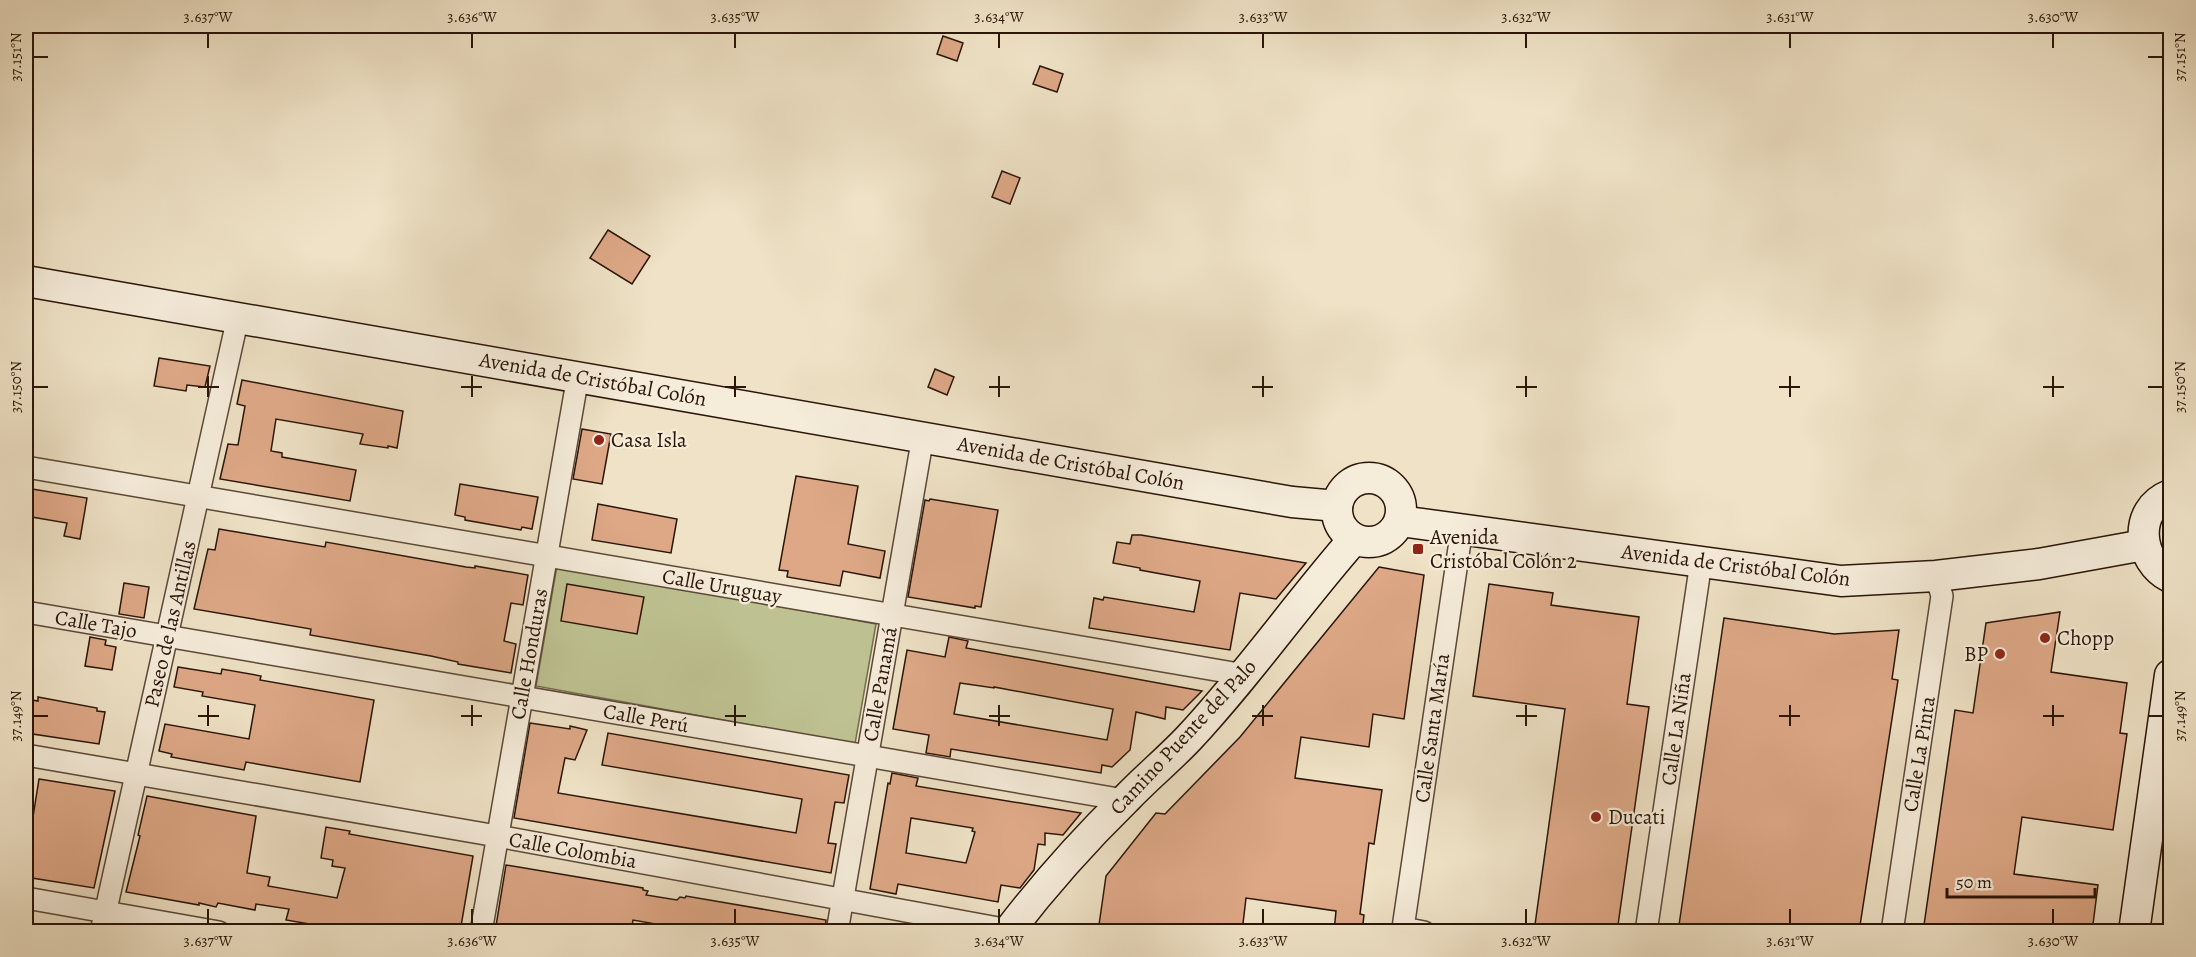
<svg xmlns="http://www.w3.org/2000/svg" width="2196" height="957" viewBox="0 0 2196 957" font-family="Alegreya,serif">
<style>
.green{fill:#bec292;stroke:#746c4d;stroke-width:1.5}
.building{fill:#dea887;stroke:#2a1508;stroke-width:1.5;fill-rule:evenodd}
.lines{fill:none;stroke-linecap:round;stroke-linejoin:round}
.street-casing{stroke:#5b4838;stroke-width:24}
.secondary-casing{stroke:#2a1508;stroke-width:33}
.street{stroke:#f5ecda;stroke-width:21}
.secondary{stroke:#f5ecda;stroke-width:30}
.ticks{fill:none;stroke:#2a1508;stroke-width:2}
.poi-dot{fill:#8f2418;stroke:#f5ecda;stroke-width:2}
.labels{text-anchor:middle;stroke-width:4.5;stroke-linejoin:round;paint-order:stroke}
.street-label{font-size:21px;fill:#2a1508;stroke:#f5ecda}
.poi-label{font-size:21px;fill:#2a1508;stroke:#f5ecda;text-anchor:start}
.neatline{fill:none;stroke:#2a1508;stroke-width:2}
.ticks-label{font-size:15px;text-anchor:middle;fill:#2a1508}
</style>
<rect width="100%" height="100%" fill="#efe2c6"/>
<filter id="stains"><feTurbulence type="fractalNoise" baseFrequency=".00333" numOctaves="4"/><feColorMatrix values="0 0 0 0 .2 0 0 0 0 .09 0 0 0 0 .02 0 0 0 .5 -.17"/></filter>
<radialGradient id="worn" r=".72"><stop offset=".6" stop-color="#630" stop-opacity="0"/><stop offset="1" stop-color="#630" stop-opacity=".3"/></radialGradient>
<path class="green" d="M557,566L876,624L855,744L536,686Z"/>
<g class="building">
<path d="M943,36L963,43L957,61L937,54Z"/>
<path d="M1040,66L1063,74L1057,92L1033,84Z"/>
<path d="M1002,171L1020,178L1010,204L992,197Z"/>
<path d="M608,230L650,256L632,284L590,258Z"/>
<path d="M159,358L210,366L205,387L187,385L186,391L154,386Z"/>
<path d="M935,369L954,377L947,395L928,387Z"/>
<path d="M242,380L403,411L397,448L388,446V448L360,444L363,434L276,419L271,451L282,453V457L356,470L350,501L220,479L228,444L238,445L245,406L237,404Z"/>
<path d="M582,429L611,434L602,484L573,479Z"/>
<path d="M796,476L858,486L848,544L885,551L880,578L843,571L840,586L787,577L788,571L779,570Z"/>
<path d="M460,484L538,497L532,529L522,527L521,530L465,520V517L455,515Z"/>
<path d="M26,488L87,498L80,539L64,536L67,523L26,516Z"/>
<path d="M930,499L998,510L981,607L975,606V608L908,597L925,500L929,501Z"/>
<path d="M598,504L677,519L671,553L592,540Z"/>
<path d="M219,529L325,547L326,542L466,567L475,568V566L528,575L523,605L511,603L504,641L516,644L511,673L458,664V662L431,656L310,635L311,629L194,609L208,549L215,550Z"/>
<path d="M1132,535H1141L1306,563L1276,599L1240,593L1230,650L1089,628L1094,598L1103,600L1104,597L1194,612L1200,581L1140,570V568L1113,563L1117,542L1130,544Z"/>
<path d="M1379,567L1424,575L1404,719L1373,714L1369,747L1301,737L1295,778L1382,790L1374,844L1369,843L1360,914L1364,915L1362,932H1334L1336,911L1246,898L1242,932H1098L1106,876L1156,813L1165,814L1240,737Z"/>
<path d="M124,583L149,587L144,618L119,614Z"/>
<path d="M567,584L644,597L637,634L561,621Z"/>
<path d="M1489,584L1553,593L1551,605L1639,617L1627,704L1649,707L1617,932H1534L1565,709L1473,696Z"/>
<path d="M2060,612L2051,672L2127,683L2120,733L2127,734L2113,830L2022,817L2014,874L2098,885L2092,932H1923L1955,710L1973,713L1986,623Z"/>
<path d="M1724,618L1834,634L1899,630L1892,679L1898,680L1859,932H1678Z"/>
<path d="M90,637L106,640L105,645L116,647L112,670L85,666Z"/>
<path d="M949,637L968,641L966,648L1202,691L1183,710L1166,707L1165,719L1136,712L1130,750L1112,767L1102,765L1101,773L951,749L950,757L926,753L929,735L893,729L907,650L945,657ZM960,683L994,688V687L1113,709L1107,740L954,714Z"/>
<path d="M178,667L221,674L222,669L261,676L260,680L374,700L360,782L246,762L244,770L171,757L172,754L159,751L165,724L249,739L255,705L202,696L203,692L174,687Z"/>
<path d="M38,697L97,708V711L105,712L99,744L26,733V699L38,701Z"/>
<path d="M530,723L570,729V726L587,730L575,760L565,758L558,793L796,833L802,799L602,765L608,733L849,775L844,803L835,802L828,843L836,844L831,873L514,818Z"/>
<path d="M892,773L918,778L916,786L1081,813L1063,835L1045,833V845L1038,844L1034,870L1020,888L1001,885L998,902L898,884L896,894L870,889L888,783L890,784ZM911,818L973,828L972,831L975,832L966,863L906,853Z"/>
<path d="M39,779L115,791L94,888L26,877V861Z"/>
<path d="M147,796L256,816L247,873L270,877L268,886L337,898L345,868L332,866L333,860L321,858L326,827L350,831L349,834L473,856L460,932H369L333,925V927L321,926L286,920L289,909L256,904L255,910L218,903L216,907L199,903V905L126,892L140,836L138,835Z"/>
<path d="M506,865L643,888V890L648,891L646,895L677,900L680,897L685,898L686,896L826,920L825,932H702L633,920L631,932H495Z"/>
</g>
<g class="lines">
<g class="street-casing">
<g id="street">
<path d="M26,467L1245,675"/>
<path d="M26,612L1124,800"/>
<path d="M26,755L497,836L1009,930"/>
<path d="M26,898L219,932"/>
<path d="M101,932L238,317"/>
<path d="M481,932L578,376"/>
<path d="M837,932L923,436"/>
<path d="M1424,932L1403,928L1462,528"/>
<path d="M1646,932L1701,562"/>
<path d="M1892,932L1942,596L1936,576"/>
</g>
</g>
<g class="secondary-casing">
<g id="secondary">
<path d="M26,281L1292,502L1337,506"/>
<circle cx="1369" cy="510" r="32"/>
<path d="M2170,495C2132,510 2138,561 2170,577"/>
<path d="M1400,521L1841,581L1936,576L2039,564L2144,545"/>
<path d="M1008,932C1044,885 1084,840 1126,799C1146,778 1168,760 1188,739C1248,675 1297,604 1354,539"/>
<path d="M2134,932L2170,675"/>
</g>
</g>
<use href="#street" class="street"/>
<use href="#secondary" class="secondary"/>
</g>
<path class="ticks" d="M208,33V48M472,33V48M735,33V48M999,33V48M1263,33V48M1526,33V48M1790,33V48M2053,33V48M33,57H48M2148,57H2163M208,376V397M472,376V397M735,376V397M999,376V397M1263,376V397M1526,376V397M1790,376V397M2053,376V397M33,387H48M198,387H219M461,387H482M725,387H746M989,387H1010M1252,387H1273M1516,387H1537M1779,387H1800M2043,387H2064M2148,387H2163M208,705V726M472,705V726M735,705V726M999,705V726M1263,705V726M1526,705V726M1790,705V726M2053,705V726M33,716H48M198,716H219M461,716H482M725,716H746M989,716H1010M1252,716H1273M1516,716H1537M1779,716H1800M2043,716H2064M2148,716H2163M208,909V924M472,909V924M735,909V924M999,909V924M1263,909V924M1526,909V924M1790,909V924M2053,909V924"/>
<g class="poi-dot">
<circle cx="599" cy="440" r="6"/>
<rect x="1412" y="543" width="12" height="12" rx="3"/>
<circle cx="2045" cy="638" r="6"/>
<circle cx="2000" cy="654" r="6"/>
<circle cx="1596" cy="817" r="6"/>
</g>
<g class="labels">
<g class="street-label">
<text transform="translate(593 379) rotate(10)" y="7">Avenida de Cristóbal Colón</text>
<text transform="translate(1071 463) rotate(10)" y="7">Avenida de Cristóbal Colón</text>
<text transform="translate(1736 565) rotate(7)" y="7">Avenida de Cristóbal Colón</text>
<text transform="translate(722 586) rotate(10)" y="7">Calle Uruguay</text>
<text transform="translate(96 624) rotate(10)" y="7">Calle Tajo</text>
<text transform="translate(170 624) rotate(-77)" y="7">Paseo de las Antillas</text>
<text transform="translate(529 654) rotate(-80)" y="7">Calle Honduras</text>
<text transform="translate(880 684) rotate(-80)" y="7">Calle Panamá</text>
<text transform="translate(646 718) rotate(10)" y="7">Calle Perú</text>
<text transform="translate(1432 728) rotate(-82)" y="7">Calle Santa María</text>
<text transform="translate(1676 729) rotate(-82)" y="7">Calle La Niña</text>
<text transform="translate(1183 737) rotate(-47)" y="7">Camino Puente del Palo</text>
<text transform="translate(1919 754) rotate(-81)" y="7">Calle La Pinta</text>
<text transform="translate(573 850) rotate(10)" y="7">Calle Colombia</text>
</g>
<g class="poi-label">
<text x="611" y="447">Casa Isla</text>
<text x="1430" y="544">Avenida<tspan x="1430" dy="24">Cristóbal Colón 2</tspan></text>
<text x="2057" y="645">Chopp</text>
<text x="1988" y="661" text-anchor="end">BP</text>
<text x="1608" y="824">Ducati</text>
</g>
</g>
<rect width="2196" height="957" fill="none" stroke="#efe2c6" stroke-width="66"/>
<path d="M1947 888v9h148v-9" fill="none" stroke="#2a1508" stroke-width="3"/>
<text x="1956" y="888" font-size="18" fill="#2a1508" stroke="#f5ecda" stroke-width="4.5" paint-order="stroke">50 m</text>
<rect x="33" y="33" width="2130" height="891" class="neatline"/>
<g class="ticks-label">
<text x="208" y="22">3.637°W</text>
<text x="472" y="22">3.636°W</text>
<text x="735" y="22">3.635°W</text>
<text x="999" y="22">3.634°W</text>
<text x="1263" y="22">3.633°W</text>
<text x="1526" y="22">3.632°W</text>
<text x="1790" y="22">3.631°W</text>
<text x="2053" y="22">3.630°W</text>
<text transform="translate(16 57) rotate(-90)" y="5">37.151°N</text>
<text transform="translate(2180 57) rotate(-90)" y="5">37.151°N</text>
<text transform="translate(16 387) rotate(-90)" y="5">37.150°N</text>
<text transform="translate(2180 387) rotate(-90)" y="5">37.150°N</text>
<text transform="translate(16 716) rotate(-90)" y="5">37.149°N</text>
<text transform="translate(2180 716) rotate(-90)" y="5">37.149°N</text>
<text x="208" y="946">3.637°W</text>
<text x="472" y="946">3.636°W</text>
<text x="735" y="946">3.635°W</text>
<text x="999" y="946">3.634°W</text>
<text x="1263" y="946">3.633°W</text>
<text x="1526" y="946">3.632°W</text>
<text x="1790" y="946">3.631°W</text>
<text x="2053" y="946">3.630°W</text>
</g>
<rect width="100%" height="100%" filter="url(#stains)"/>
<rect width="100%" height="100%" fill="url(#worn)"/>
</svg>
